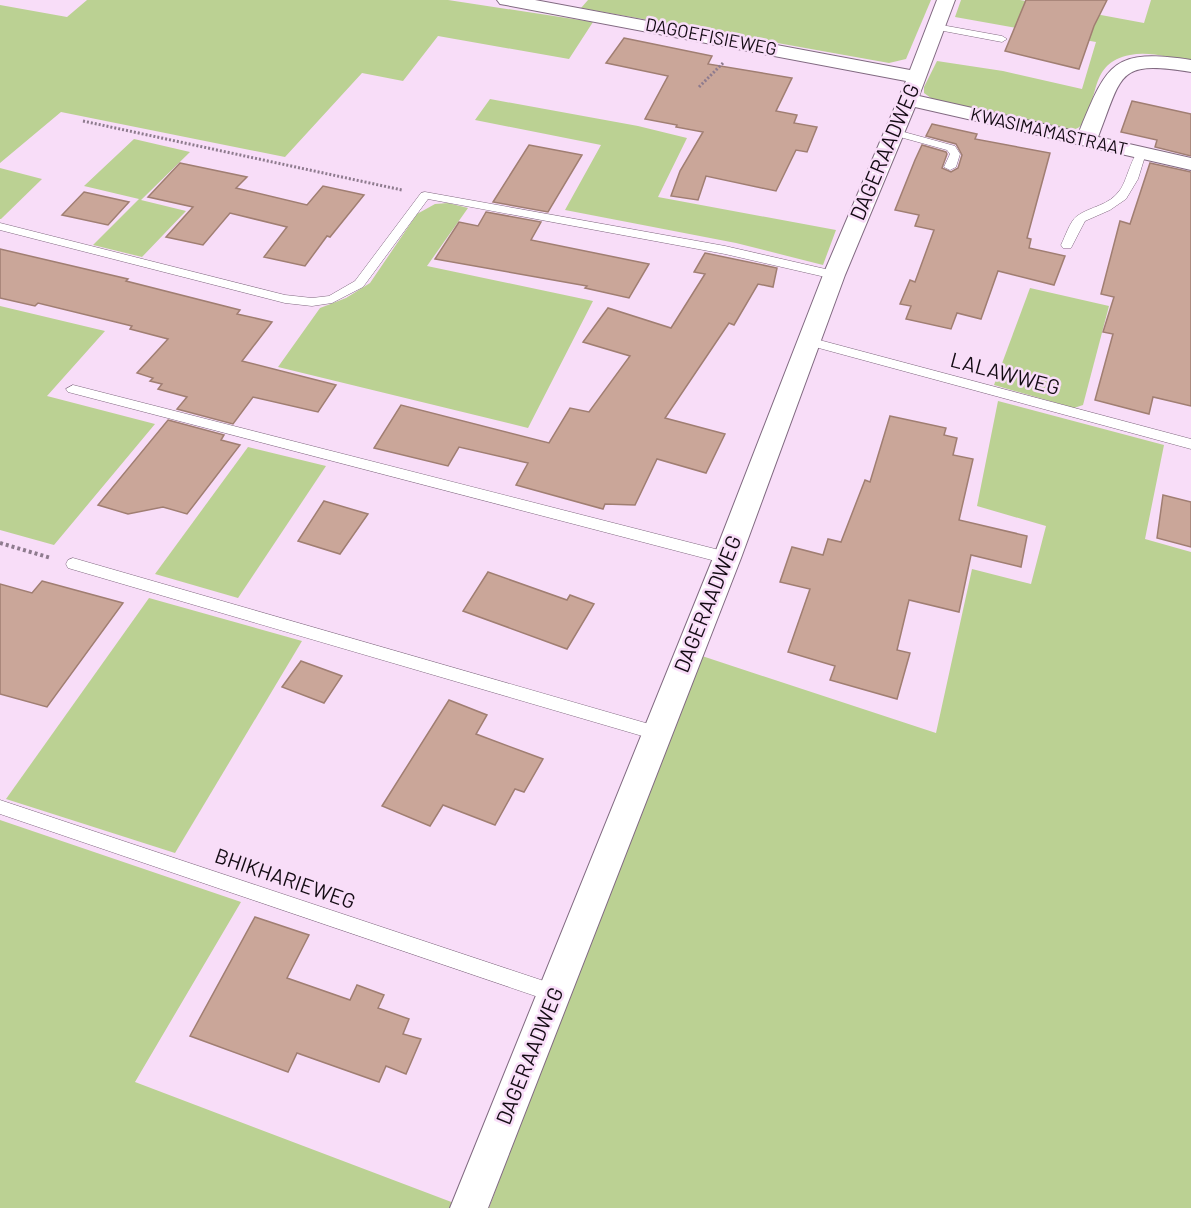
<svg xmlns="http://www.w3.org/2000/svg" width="1191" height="1208" viewBox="0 0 1191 1208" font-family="Barlow,sans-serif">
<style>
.green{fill:#bbd193}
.building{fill:#caa699;stroke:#a07e72;stroke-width:1.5}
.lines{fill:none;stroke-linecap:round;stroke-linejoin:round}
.service-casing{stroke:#816a81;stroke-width:1}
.minor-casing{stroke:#816a81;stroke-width:2}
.path-far1{stroke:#8e7b8e;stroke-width:3;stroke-dasharray:2 2;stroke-linecap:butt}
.path{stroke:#8e7b8e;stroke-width:4;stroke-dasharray:3 3;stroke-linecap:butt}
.service{fill:#fff;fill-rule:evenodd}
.minor{fill:#fff;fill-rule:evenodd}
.labels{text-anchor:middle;stroke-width:5;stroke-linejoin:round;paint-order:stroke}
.far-street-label{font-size:18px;fill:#130a13;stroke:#f8ddf8}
.street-label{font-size:21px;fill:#130a13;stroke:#f8ddf8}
</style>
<rect width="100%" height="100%" fill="#f8ddf8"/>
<g class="green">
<path d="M87,0H448L593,22L569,59L438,36L403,81L362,73L285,157L61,112L0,163V5L67,17Z"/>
<path d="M588,0H931L906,59L889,63L581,8Z"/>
<path d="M961,0H1020L1144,23L1151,0H1191V62C1171,58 1150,51 1130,55C1088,63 1100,100 1082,124C1078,130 1072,130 1065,130L935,101L924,93V87L937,61L1003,71L1082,89L1096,42L955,17Z"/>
<path d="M490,99L638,126L687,138L658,197L836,230L823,265L736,243L565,210L601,145L475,120Z"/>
<path d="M134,139L190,152L141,200L186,211L142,257L93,245L139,199L84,186Z"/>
<path d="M0,168L42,179L1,219H0Z"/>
<path d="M448,203L468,208L427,266L593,301L528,428L278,367L320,308L346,298L370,283L417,214L435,204Z"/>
<path d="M1030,288L1109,306L1083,405L1074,408L994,385Z"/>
<path d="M0,306L105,331L47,396L155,424L54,545L0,530Z"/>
<path d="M998,401L1164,445L1145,539L1191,552V1208H489L696,654L936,733L972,569L1031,584L1046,526L977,506Z"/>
<path d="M248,447L326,466L238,598L155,574Z"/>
<path d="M149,598L302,641L175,853L6,799Z"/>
<path d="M0,820L241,902L135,1082L454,1203L452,1208H0Z"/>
</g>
<g class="building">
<path d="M1026,0H1107L1094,26L1079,69L1005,51Z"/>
<path d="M624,38L712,56L708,64L792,78L776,111L797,115L794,123L817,127L807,152L796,150L776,191L706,176L698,200L671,196L680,171L703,132L676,127L677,125L645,119L668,76L606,63Z"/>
<path d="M1132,101L1191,114V156L1155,147L1157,140L1121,132Z"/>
<path d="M932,124L977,134L975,139L1050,153L1027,238L1031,239L1029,248L1065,256L1054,285L998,271L981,319L957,313L951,329L906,319L911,306L900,304L910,280L915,282L934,230L915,226L919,215L895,210L915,160L922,145L946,152L947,154L942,168L951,172L958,168L962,155L956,144L926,136Z"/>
<path d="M529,145L582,155L548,212L493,202Z"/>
<path d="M180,163L247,177L236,188L307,205L323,186L364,195L330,237L327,236L305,266L264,257L287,227L230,213L203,245L166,237L193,207L148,197Z"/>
<path d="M1150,163L1191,172V406L1153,397L1149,414L1095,400L1113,334L1103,332L1114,297L1101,294L1120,221L1130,224Z"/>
<path d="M84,192L129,202L108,225L62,215Z"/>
<path d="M486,212L541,222L531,240L649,264L629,298L585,288L587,286L435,259L459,222L478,226Z"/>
<path d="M0,249L128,279L126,281L240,310L237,314L272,322L242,361L336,385L318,412L253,397L233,424L177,409L187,397L158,389L162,384L150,381L153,378L137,373L168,339L130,329L132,326L38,303L35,306L0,298Z"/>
<path d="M705,253L777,268L773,287L758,284L734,325L729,323L665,418L725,434L706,473L657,459L635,505L605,504L603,509L516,485L528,463L459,447L448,466L374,448L401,405L549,443L570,408L589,412L630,356L583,342L608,308L671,328L705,274L694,272Z"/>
<path d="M890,416L946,428L944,435L957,438L953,455L973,459L959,520L1027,536L1021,567L971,555L959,612L909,600L897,650L910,653L897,699L830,680L835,666L788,652L810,589L780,582L792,547L823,555L828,539L841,542L865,480L870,482Z"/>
<path d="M168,420L224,435L221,440L240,445L187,514L163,507L128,514L98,505Z"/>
<path d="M1163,495L1191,502V547L1157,538Z"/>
<path d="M324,501L368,514L340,554L298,541Z"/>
<path d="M488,572L567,600L570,595L594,604L567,649L463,611Z"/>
<path d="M42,581L123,603L47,707L0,694V584L32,593Z"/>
<path d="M301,661L342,676L324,703L282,687Z"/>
<path d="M449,700L487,715L476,734L543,759L524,792L515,789L495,825L443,805L430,826L382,806Z"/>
<path d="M255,917L309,935L287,978L350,1000L357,985L384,995L378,1008L409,1019L403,1034L421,1039L406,1074L386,1066L379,1082L297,1053L288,1072L190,1036Z"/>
</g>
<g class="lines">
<g class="service-casing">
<g id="service">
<path d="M936,24L1002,36L1007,39L1002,42L933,29V25Z"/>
<path d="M893,129L955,146L960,154L956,167L950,170L944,167L950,154L947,150L889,134L888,132Z"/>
<path d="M1141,150L1146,153L1138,179L1126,199L1110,210L1085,221L1071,248H1063L1061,245C1065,237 1070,221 1077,216C1091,206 1109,206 1120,190C1127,181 1132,153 1141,150Z"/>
<path d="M425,192L725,246L834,271L840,275L834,279L725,254L428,199L363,287L332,303L312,306L285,303L0,230V223L285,295L312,298L329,296L355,281L421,193Z"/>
<path d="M808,337L1191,439V449L804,344L802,341Z"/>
<path d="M73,385L727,552L732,554L734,558L732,562L727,564L68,392L66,389Z"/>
<path d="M73,558L656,726L662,728L664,733L662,738L656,740L68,568L66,564L68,560Z"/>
<path d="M0,800L556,985L563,988L565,994L563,1000L556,1003L0,814Z"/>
</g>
</g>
<g class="minor-casing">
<path id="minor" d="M497,0H535L910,70L937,0H955L919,96L1079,132C1107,64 1112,48 1191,60V72C1117,60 1123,73 1098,137L1191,158V170L915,107L845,275L741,558L488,1208H450L713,558L823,275L906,81L506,5L500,4Z"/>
</g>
<g class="path-far1">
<path d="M699,87L723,63"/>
<path d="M83,121L402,190"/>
</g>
<path class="path" d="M0,543L51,558"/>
<use href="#service" class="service"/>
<use href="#minor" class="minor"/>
</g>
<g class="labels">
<g class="far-street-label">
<text transform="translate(711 37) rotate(11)" y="6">DAGOEFISIEWEG</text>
<text transform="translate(1049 132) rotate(13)" y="6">KWASIMAMASTRAAT</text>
</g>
<g class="street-label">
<text transform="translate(885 152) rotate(-67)" y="7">DAGERAADWEG</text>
<text transform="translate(1005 374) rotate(15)" y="7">LALAWWEG</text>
<text transform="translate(708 604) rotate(-68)" y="7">DAGERAADWEG</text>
<text transform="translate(285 879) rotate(19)" y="7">BHIKHARIEWEG</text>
<text transform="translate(530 1056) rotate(-68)" y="7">DAGERAADWEG</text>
</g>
</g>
</svg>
